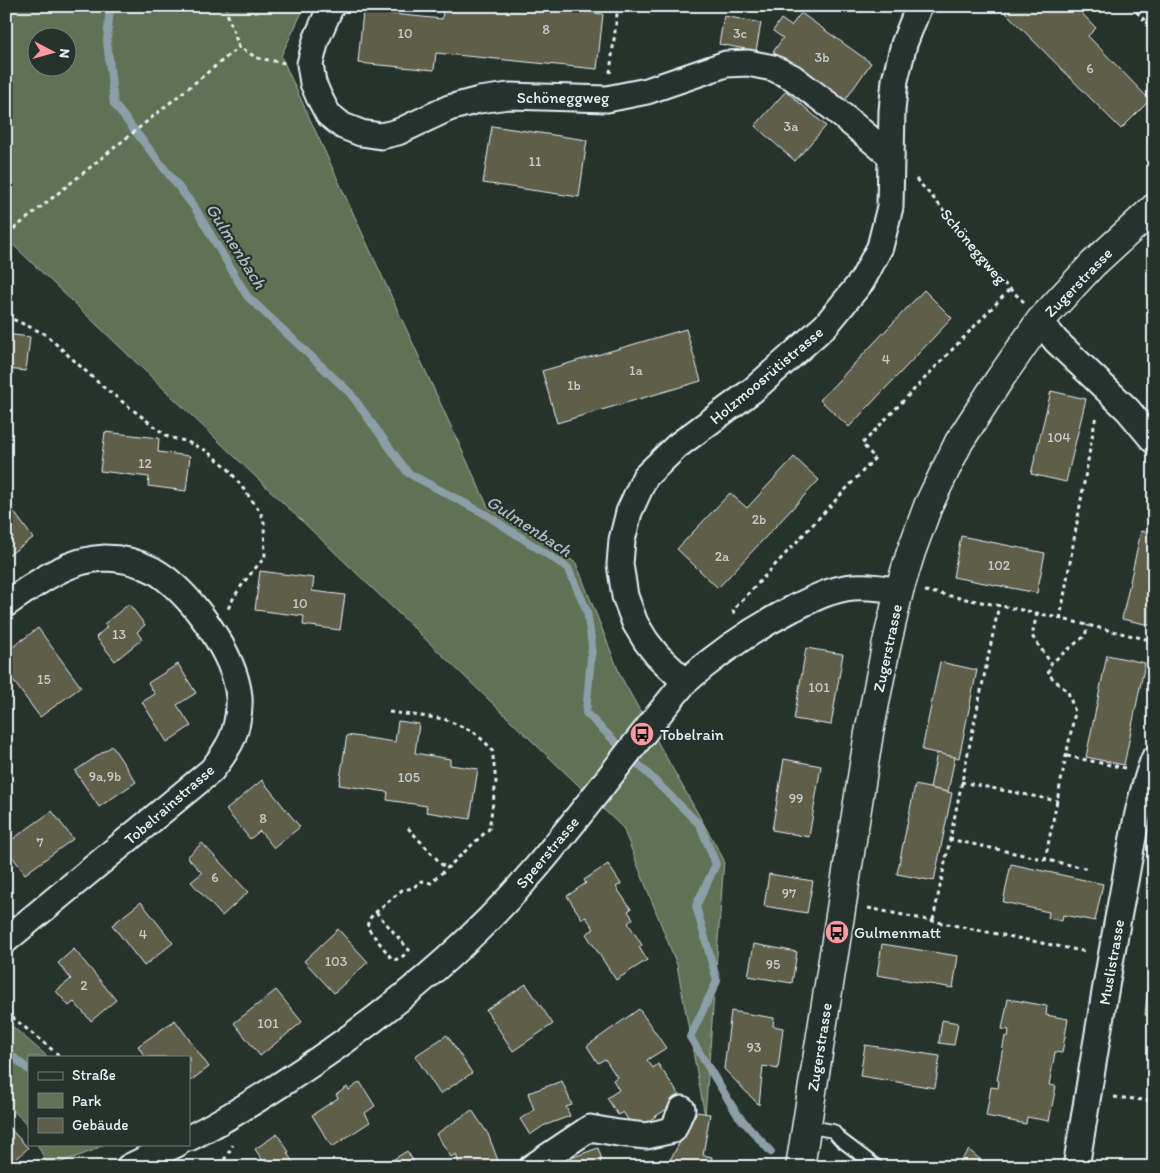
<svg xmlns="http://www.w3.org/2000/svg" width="1160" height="1173" viewBox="0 0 1160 1173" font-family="Itim,sans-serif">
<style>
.green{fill:#5f7255;stroke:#a4b2a6;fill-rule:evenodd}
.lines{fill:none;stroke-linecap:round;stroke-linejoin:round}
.stream{stroke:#8c9fa8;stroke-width:8}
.building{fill:#5f5e4a;stroke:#e8f1f8}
.service-casing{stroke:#e8f1f8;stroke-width:16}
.minor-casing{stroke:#e8f1f8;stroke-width:29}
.secondary-casing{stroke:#e8f1f8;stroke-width:31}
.path{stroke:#e8f1f8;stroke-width:3;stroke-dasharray:4 4;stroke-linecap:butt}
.service{stroke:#26332d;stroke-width:12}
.minor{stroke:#26332d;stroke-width:25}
.secondary{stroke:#26332d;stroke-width:28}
.labels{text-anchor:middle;stroke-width:4.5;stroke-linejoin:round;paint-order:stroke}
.number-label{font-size:14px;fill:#c6cccc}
.street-label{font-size:16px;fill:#e8f1f8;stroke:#26332d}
.poi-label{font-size:16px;fill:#e8f1f8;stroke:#26332d;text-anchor:start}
.water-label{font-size:18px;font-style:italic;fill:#aabac3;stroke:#26332d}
</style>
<rect width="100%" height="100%" fill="#26332d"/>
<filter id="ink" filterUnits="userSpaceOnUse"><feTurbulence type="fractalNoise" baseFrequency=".02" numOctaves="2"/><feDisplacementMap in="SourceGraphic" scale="10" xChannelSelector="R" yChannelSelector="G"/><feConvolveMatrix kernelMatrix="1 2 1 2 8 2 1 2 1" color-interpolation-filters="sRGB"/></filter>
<g filter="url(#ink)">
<g class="green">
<path d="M6,6H305L281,56L488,507L576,563L621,677L724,860L705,1116L677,965L623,828L6,238ZM38,38H68V68H38Z"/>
<path d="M6,1021L48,1057H29V1129L24,1121L6,1104Z"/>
<path d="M37,1144H104L92,1151L49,1167Z"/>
</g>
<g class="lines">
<g class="stream">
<path d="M110,6L107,41L114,104L195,208L247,296L350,393L408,473L485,514L568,568L587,611L592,646L586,713L700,825L716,864L696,906L717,981L690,1037L737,1114L771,1152"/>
<path d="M6,1051L29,1070"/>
</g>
</g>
<g class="building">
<path d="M443,6H523L603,14L597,69L436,53L434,70L358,63L363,11L442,19Z"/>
<path d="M1011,6H1075L1096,28L1088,36L1150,100L1121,129L1005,12Z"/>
<path d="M801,13L871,63L844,102L773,52L783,38L773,31L781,19L791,26Z"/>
<path d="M724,16L761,23L756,51L719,44Z"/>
<path d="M786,91L826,126L795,161L755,126Z"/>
<path d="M492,126L587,140L579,197L483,183Z"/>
<path d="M924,290L952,318L849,427L820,400Z"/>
<path d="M686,329L701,381L557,423L542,371Z"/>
<path d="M6,334L30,337L26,371L6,369Z"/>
<path d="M1051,391L1086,399L1066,482L1031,474Z"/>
<path d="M105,432L159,438L158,452L190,456L186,491L148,486L149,477L100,471Z"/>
<path d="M794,457L819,480L718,588L677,549L730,493L747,508Z"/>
<path d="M6,501L33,538L6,557Z"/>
<path d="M1141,531L1154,534V626L1122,619Z"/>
<path d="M961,536L1045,553L1037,593L953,577Z"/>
<path d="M260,571L314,578L312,591L345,595L340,630L303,625L304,616L255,610Z"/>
<path d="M129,604L145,625L137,632L142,639L115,661L96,637L107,627L104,624Z"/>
<path d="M38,628L81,687L40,717L6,671V652Z"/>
<path d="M806,648L843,654L831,725L794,719Z"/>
<path d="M1107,655L1145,663L1124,765L1086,757Z"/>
<path d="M940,662L977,670L959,758L922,750Z"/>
<path d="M178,664L196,693L177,705L191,726L167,742L142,702L155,694L148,683Z"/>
<path d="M398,721L419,724L415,753L450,759V765L478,769L470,819L426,812L427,806L387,800L388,792L339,785L347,735L395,742Z"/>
<path d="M112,746L136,782L99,807L75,771Z"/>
<path d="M937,753L955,757L948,792L930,788Z"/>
<path d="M784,759L821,766L809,837L772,830Z"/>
<path d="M262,780L300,827L274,848L260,831L250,839L226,810Z"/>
<path d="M915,785L952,793L934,881L897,874Z"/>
<path d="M52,811L73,839L25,874L6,848V844Z"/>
<path d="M202,843L248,892L222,916L191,882L202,873L187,857Z"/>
<path d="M608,864L621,884L616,887L631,909L628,911L633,919L628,923L642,945L639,947L647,960L616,980L586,934L594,929L586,917L582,919L567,896L586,883L584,880Z"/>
<path d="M1011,864L1103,884L1095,921L1063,915L1062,921L1048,918L1049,912L1003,902Z"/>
<path d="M769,874L813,881L807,913L764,906Z"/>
<path d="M141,902L173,943L144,966L112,925Z"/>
<path d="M338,929L368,962L334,993L304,961Z"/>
<path d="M754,944L797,952L792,983L748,976Z"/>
<path d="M882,944L958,956L953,988L877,975Z"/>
<path d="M74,949L116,1000L91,1021L74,1002L69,1006L56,991L71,979L58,963Z"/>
<path d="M526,984L553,1024L513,1051L486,1010Z"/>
<path d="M1148,985H1154V1016L1145,1015Z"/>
<path d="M276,990L302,1022L260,1056L234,1023Z"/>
<path d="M1008,999L1047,1006L1046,1015L1068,1019L1062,1053L1055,1052L1049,1085L1056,1086L1049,1121L1027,1117L1026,1124L986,1116L991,1087L998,1088L999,1081L997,1080L1005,1036L1008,1037L1009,1030L1002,1029Z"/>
<path d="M639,1009L666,1048L647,1060L653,1068L658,1064L682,1099L635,1130L623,1112L618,1115L607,1098L619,1090L613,1080L617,1077L605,1059L598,1063L587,1046Z"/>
<path d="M731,1011L774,1018L773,1026L783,1028L778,1069L763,1066L759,1105L724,1069Z"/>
<path d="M175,1020L209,1067L189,1082V1057H145L138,1046Z"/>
<path d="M942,1020L958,1023L954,1045L939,1043Z"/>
<path d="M447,1035L472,1073L440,1094L415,1056Z"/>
<path d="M865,1045L940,1056L935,1088L860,1076Z"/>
<path d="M562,1081L572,1105L566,1107L570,1116L543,1126L530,1135L520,1119L534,1110L528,1093Z"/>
<path d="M360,1082L375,1106L365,1113L370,1122L332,1147L312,1115L338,1098L336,1095L347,1087L349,1090Z"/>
<path d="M472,1110L488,1134L500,1166L460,1167L456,1154L451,1157L436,1134Z"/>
<path d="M697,1112L710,1114L703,1155L712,1157L711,1167H666Z"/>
<path d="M6,1124L28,1148L8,1167H6Z"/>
<path d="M277,1134L289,1152L287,1153L296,1167H267L255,1149Z"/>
<path d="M598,1148L602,1160H600L602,1167H570L568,1159Z"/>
<path d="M969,1150L989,1167H955Z"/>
<path d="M407,1151L414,1162L406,1167L383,1166Z"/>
</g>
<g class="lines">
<g class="service-casing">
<path id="service" d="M806,1126L833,1131L841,1140L877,1167"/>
</g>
<g class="minor-casing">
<g id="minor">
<path d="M331,6L316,40L310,64L313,83L319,97L328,114L343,126L361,133L381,136L398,132L449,108L479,100L509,96L607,99L647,91L726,64L748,63L773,68L792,77L833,108L891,156"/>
<path d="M1040,321L1056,341L1128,410L1154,441"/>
<path d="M6,604C36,583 68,559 105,558C121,558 139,563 153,570C190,591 235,654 239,697C240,712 236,735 227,748C223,756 217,763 212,770L6,940"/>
<path d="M685,682L657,655L646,641L635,623L625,596L620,564L622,540L629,512L645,477L677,446L753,390L826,325L862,281L880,247L890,207L892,111L895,80L904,44L919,6"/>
<path d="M189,1138C222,1122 252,1103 283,1083C376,1023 464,952 536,868C587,808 634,743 685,682C718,653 753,629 792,609C812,599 831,589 853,587C869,586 884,588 899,591"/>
<path d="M129,1167L177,1144"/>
<path d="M532,1167L590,1128L618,1133L646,1136L673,1130L682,1109"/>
<path d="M1076,1167C1091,1077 1105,986 1122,897C1131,851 1137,803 1154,759"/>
</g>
</g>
<g class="secondary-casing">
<path id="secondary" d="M800,1167L869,733L886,647L899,591L911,552L928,506L959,442L999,380L1040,321L1093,264L1154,208"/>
</g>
<g class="path">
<path d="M227,6V13L239,47L257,58L285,63"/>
<path d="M1131,6L1148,24"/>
<path d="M610,73L618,6"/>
<path d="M916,179L937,202L994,274L1024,302"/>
<path d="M6,232L15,228L239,47"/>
<path d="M6,316L45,334L102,386L168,437L185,441L205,450L227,467L260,511L264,522L265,557C251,573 237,589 228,609"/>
<path d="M925,591L1037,613L1154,641"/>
<path d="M1037,613L1032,636L1051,663"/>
<path d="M734,614L733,610L875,458L862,444L1011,288"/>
<path d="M1060,619L1096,415"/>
<path d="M389,712L444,719L474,732L492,749L496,782L489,829L431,883L421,881L413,888L402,890L376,912L369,919L367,927L392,959C400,961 404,955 409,950"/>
<path d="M1067,756L1125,768"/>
<path d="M961,782L1058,801"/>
<path d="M408,828L446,869"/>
<path d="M949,839L1089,869"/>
<path d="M1045,860L1075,712L1068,692L1048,674L1051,663L1085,636L1088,625"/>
<path d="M868,908L1087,952"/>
<path d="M376,912L410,951"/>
<path d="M933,920L999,605"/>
<path d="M6,1012L61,1057"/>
<path d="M1114,1097L1154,1101"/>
<path d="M220,1167L233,1145"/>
</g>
<use href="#service" class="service"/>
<use href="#minor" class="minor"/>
<use href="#secondary" class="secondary"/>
</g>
</g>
<defs>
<g id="bus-disc" transform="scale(1.25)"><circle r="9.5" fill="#ff9aa2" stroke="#26332d"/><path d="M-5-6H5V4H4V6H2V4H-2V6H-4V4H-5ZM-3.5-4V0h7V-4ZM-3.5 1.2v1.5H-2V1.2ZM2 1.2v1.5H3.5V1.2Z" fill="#111"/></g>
</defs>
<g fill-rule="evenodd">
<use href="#bus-disc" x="642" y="734"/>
<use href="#bus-disc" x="837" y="932"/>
</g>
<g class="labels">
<g class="number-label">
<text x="546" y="34">8</text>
<text x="405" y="38">10</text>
<text x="740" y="38">3c</text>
<text x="822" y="62">3b</text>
<text x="1090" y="73">6</text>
<text x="791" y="131">3a</text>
<text x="535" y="166">11</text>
<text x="886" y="364">4</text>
<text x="636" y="375">1a</text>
<text x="574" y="390">1b</text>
<text x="1059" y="442">104</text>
<text x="145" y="468">12</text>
<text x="759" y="524">2b</text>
<text x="722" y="561">2a</text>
<text x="999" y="570">102</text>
<text x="300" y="608">10</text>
<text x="119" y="639">13</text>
<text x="44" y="684">15</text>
<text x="819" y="692">101</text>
<text x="105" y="781">9a,9b</text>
<text x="409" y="782">105</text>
<text x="796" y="803">99</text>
<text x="263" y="823">8</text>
<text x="40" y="847">7</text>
<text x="215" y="882">6</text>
<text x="789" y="898">97</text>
<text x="143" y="939">4</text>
<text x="336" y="966">103</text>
<text x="773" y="969">95</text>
<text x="84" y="990">2</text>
<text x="268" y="1028">101</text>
<text x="754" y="1052">93</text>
</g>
<g class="street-label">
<text x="563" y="103">Schöneggweg</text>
<text transform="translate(974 246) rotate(50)" y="6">Schöneggweg</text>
<text transform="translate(1078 282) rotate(-46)" y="6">Zugerstrasse</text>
<text transform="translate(766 375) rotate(-40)" y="6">Holzmoosrütistrasse</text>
<text transform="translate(887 648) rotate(-78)" y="6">Zugerstrasse</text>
<text transform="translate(169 804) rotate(-41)" y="6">Tobelrainstrasse</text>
<text transform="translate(547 852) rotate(-50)" y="6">Speerstrasse</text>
<text transform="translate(1111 962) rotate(-80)" y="6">Muslistrasse</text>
<text transform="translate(819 1047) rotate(-81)" y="6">Zugerstrasse</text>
</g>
<g class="poi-label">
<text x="660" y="740">Tobelrain</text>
<text x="854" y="938">Gulmenmatt</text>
</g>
<g class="water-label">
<text transform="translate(236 246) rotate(58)" y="6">Gulmenbach</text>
<text transform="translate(529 526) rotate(33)" y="6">Gulmenbach</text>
</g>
</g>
<rect width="1160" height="1173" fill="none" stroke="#26332d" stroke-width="25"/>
<rect x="12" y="12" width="1135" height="1148" fill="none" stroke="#e8f1f8" stroke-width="2" filter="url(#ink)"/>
<rect x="28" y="1056" width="162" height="90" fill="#26332d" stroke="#747f7e"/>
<rect x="38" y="1072" width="25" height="8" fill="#26332d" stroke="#747f7e"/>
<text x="72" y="1080" font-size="15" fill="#e8f1f8">Straße</text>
<rect x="38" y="1093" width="25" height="15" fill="#5f7255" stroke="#747f7e"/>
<text x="72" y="1106" font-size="15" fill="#e8f1f8">Park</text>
<rect x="38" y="1118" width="25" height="15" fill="#5f5e4a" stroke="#747f7e"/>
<text x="72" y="1130" font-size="15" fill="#e8f1f8">Gebäude</text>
<g transform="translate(52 52) rotate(96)"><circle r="24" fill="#26332d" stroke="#747f7e"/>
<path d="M0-4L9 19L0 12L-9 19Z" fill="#ff9aa2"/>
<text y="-8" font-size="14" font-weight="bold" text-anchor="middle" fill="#e8f1f8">N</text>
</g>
</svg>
